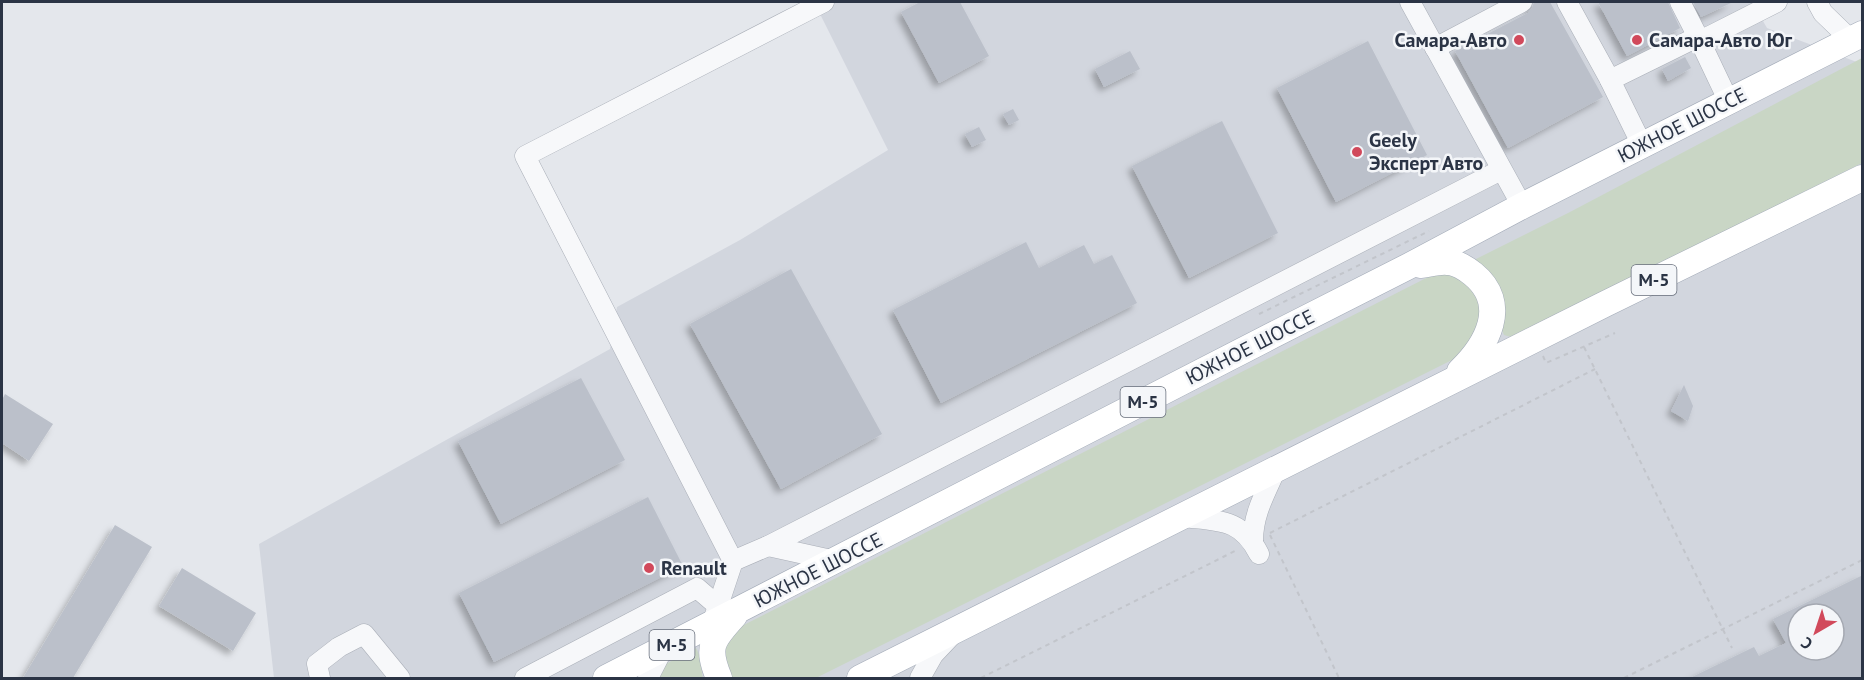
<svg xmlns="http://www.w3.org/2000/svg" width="1864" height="680" viewBox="0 0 1864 680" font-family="'PT Sans',sans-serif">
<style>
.built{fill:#d2d6de;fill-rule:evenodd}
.green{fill:#c9d6c5}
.building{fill:#bbc0ca;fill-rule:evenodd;filter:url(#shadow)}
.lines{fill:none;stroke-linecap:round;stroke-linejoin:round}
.minor-casing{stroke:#a9aeb7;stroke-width:21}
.major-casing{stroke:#a3abb8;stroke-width:27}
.path{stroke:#c2c5cb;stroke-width:2;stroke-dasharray:4.5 4.5;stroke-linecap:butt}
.minor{stroke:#f7f8fa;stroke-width:20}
.major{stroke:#fff;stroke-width:26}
.poi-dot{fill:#d1495b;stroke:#f4f6f9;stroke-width:2}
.labels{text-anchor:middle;stroke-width:5;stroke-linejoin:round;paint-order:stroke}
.shield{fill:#f4f6f9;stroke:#676e7b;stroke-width:1.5}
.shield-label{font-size:18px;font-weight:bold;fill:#2b3445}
.poi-label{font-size:20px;font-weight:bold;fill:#2b3445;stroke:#f4f6f9;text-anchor:start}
.street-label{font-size:20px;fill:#2b3445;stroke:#f4f6f9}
</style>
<defs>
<filter id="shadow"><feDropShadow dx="-4.5" dy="4.5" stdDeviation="3" flood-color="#0004"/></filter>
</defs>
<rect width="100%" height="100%" fill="#e4e7ec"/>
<path class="built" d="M814,2H1752L1767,28L1862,64V678H274L259,544L610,349L617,307L740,240L888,150ZM1798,614H1834V650H1798Z"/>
<g class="green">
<path d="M1862,58V163L1511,337L1504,335L1472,261L1570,212Z"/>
<path d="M1438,272L1453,273L1474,286L1484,321L1462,355L816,678H721L724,635Z"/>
<path d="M696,648C701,656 701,669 703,678H654L658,668Z"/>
</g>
<g class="building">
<path d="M920,2H960L989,56L939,83L901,12Z"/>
<path d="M1534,2H1550L1603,97L1508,148L1455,51L1528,13L1532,8Z"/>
<path d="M1598,2H1668L1680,28L1627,56Z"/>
<path d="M1693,2H1733L1701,17Z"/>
<path d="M1368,41L1427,155L1336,202L1277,88Z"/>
<path d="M1130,51L1140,69L1104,87L1095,69Z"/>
<path d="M1685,57L1691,68L1668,81L1662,69Z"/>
<path d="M1013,109L1019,120L1009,125L1003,114Z"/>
<path d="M1222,121L1278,233L1189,278L1132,166Z"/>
<path d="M979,127L986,140L972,147L965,134Z"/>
<path d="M1026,242L1039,268L1084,245L1094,264L1112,255L1137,303L941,403L893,310Z"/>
<path d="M791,269L882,434L781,489L690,324Z"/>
<path d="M581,378L625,460L501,524L458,441Z"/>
<path d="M1684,385L1693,406L1688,421L1671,411Z"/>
<path d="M5,394L53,424L29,461L2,443V400Z"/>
<path d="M648,497L683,566L494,662L459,593Z"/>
<path d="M115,525L152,547L73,678H23Z"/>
<path d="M182,568L256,613L233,651L159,606Z"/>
<path d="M1863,575V678H1690L1754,647L1759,656L1786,643L1773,619ZM1798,614H1834V650H1798Z"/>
</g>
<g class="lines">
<g class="minor-casing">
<g id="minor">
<path d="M1410,2L1522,206"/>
<path d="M1567,2L1610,80"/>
<path d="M1680,2L1700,41L1777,2"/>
<path d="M1817,2L1823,13L1851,40"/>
<path d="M1435,48L1522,2"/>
<path d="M1642,145L1610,80L1689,41H1700L1729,102"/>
<path d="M1183,517C1219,521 1241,518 1259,554"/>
<path d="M1253,541C1253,514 1265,494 1276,469"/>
<path d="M768,546L836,561"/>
<path d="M733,561L768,546L1501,170"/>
<path d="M712,624L733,561L525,156L824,2"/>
<path d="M320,678L317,664L339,647L364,634L400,678"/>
<path d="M525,678L697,588L718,606"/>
<path d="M648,678L663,649"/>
<path d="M920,678L933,655L950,637"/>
</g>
</g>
<g class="major-casing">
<g id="major">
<path d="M1420,265C1429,264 1439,261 1448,262C1456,262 1467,269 1473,274C1510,304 1487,345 1460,371"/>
<path d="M606,678L1273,335L1409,266L1522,206L1862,34"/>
<path d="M719,678C706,647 712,640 734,616"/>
<path d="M860,678L1605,304L1862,178"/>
</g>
</g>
<g class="path">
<path d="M1259,314L1429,231"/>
<path d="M1584,347L1732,648"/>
<path d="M1543,356L1546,363L1615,333"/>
<path d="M1270,533L1595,369"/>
<path d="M1270,535L1339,678"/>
<path d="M981,678L1237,550"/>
<path d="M1624,678L1862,560"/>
</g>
<use href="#minor" class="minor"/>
<use href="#major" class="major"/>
</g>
<g class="poi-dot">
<circle cx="1519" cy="40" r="6"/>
<circle cx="1637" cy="40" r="6"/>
<circle cx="1357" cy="152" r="6"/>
<circle cx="649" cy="568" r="6"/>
</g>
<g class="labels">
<g class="shield">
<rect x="1631.5" y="265" width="45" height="30" rx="4.5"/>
<rect x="1120.5" y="387" width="45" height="30" rx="4.5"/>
<rect x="649.5" y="630" width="45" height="30" rx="4.5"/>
</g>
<g class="shield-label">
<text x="1654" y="286">М-5</text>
<text x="1143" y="408">М-5</text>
<text x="672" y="651">М-5</text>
</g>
<g class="poi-label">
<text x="1507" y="47" text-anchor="end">Самара-Авто</text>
<text x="1649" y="47">Самара-Авто Юг</text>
<text x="1369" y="147">Geely<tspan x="1369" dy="23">Эксперт Авто</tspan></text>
<text x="661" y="575">Renault</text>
</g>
<g class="street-label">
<text transform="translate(1682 125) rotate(-27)" y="7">ЮЖНОЕ ШОССЕ</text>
<text transform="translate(1250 347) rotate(-27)" y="7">ЮЖНОЕ ШОССЕ</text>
<text transform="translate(818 570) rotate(-27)" y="7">ЮЖНОЕ ШОССЕ</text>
</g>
</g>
<rect width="1864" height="680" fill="none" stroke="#2b3445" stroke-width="6"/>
<g transform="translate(1816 632) rotate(219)"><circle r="28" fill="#f4f6f9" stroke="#a4a8b1" stroke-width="1.5"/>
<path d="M0-4.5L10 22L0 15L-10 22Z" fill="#d1495b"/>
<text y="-9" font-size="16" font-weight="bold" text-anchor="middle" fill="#2b3445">С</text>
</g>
</svg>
